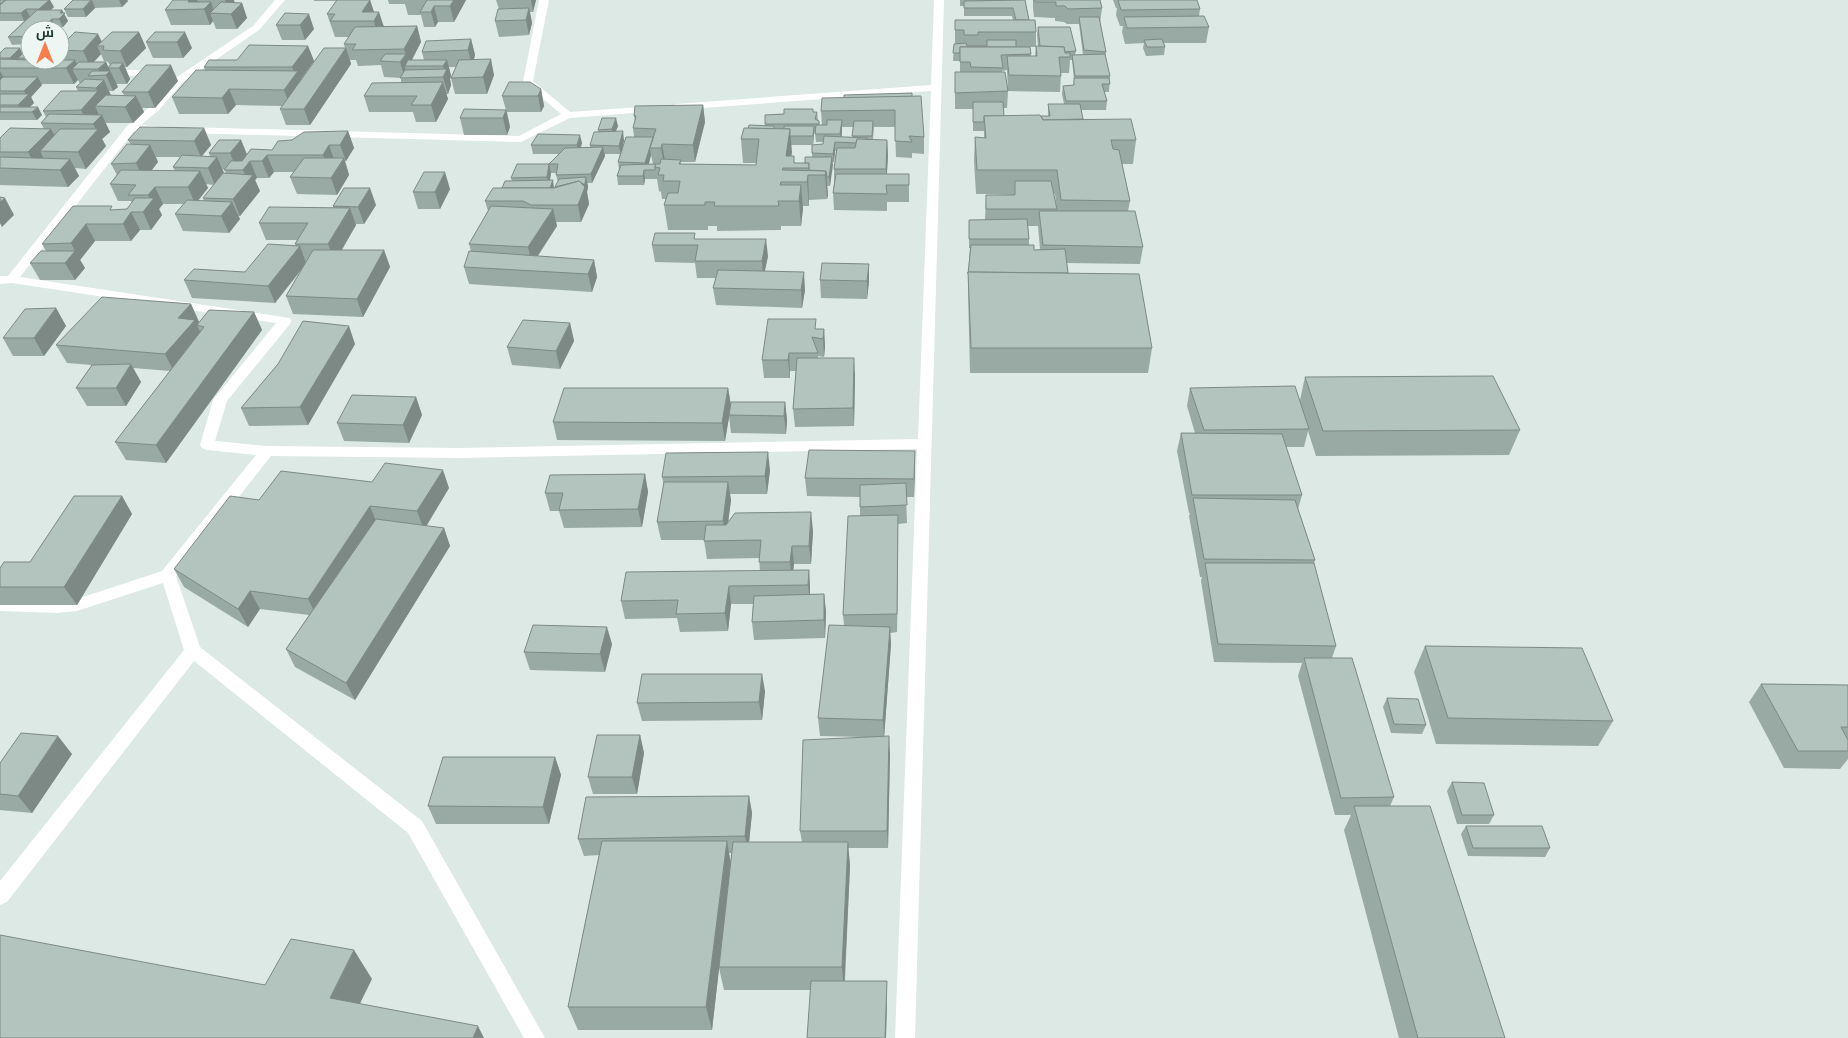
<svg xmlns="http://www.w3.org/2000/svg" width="1848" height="1038" viewBox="0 0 1848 1038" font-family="'Archivo Narrow',Cairo,sans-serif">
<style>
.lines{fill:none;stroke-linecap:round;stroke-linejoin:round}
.minor{fill:#fff;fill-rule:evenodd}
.wall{fill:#99a9a3;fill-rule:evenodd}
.shaded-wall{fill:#7d8984}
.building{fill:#b2c4bd;stroke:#7d8984}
</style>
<rect width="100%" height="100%" fill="#dce9e4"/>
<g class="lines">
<g class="minor">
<path d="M275,0H285L259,30L182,83L159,110L141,125L161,127L162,129L161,131H134L20,277L290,318L291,321L290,324L227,401L215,441L267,446L461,448L918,439L931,91L676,110L671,107L676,104L931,85L934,0H944L915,1038H895L917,449L461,458L271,456L176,576L200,647L422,821L545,1038H524L408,833L194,661L7,902L0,905V881L184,650L163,583L77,611L57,613L0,611V599L57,601L77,599L162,571L256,455L207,450L202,448L200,445L213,400L276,323L12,283L0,284V276H8L127,126L151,106L174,79L253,26Z"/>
<path d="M539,0H549L533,81L570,112L654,106L658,107L659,109L658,111L570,118L521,142L185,133L180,130L185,127L519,136L561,114L523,82Z"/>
<path d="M109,70H158L163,73L158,76L105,75L104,73Z"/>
</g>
</g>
<g class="wall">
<path d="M0,0L54,7L51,10H62L68,21L63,27L30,30V60H60V42L102,41L139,32L146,48L127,67H125L130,79L127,84H116L118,87L113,91H109L111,95H124L122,92L178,81L155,108H142L144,112L133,123H105L110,132L102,139L106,146L86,169L75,168L79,176L68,187L0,185V138L44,129L41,123L46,117L43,111L78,91L76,87L80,84L78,80L74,84H41L42,85L31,97L34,103L30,107L42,115L37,120H0V53H23L24,52L22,48L26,44L12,45L8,37L24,21H0ZM101,54L104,61L108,62L110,65L108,67L106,62H94Z"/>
<path d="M73,0H127L128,1L122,7L95,8L86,17H68L64,9Z"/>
<path d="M173,0H234V3H242L247,18L237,29H216L213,21L210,25H171L165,10Z"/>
<path d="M314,0H370L374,12L384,26H417L421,42L412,60H424L422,52L471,39L475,55L474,59L494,75L487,94H455L451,78L456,67H449L451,76L450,79L451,85L448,94H446L448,99L436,122H416L413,112H369L364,96L401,83V78L384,77L381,65L358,66L356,60H350L351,64L310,125H286L280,109L282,106L236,105L228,114H179L172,97L205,70L204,67L308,46L314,61L301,79L345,48L344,44L349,37H335L327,14L336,1H314Z"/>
<path d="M388,0H466L454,22H438L435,27H424L421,15H408L405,4H389Z"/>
<path d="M496,0H536L533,12H530L532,23L529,35L499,37L495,21L499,9Z"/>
<path d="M960,0H1025L1029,20L1036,32V47H1030L1031,56H1035L1036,46H1038L1037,35L1038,27L1076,51L1075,55H1083L1079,24H1067L1064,22L1055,21V18L1034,17L1033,8V0H1100L1102,8L1100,23L1106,52L1105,57L1110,76L1109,92H1104L1107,101L1106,110H1081L1083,119L1136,140L1133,164H1122L1130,201L1128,211L1143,247L1140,264L1067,263L1068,273L1152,348L1148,373H970L968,292V274L970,248H969V220H985L986,195L1014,194H976L974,161L975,137L984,138V131H973V109H955V72H960V61H953L954,44H955V20H1013L1012,16H964V6H960ZM1070,60H1072L1074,80L1073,85L1063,86L1062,94L1064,104H1048V116H1004L1003,108H1007L1008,91L1002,71L1007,70L1008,91L1060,92L1061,73H1069ZM1054,194H1055L1057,209ZM1028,226H1038L1040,249L1034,250L1029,245V239Z"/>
<path d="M1113,0H1197L1200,9L1199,16L1209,27L1206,43H1164L1165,47L1164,55L1146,56L1143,48L1144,43L1125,44L1122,32L1123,26H1120L1116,15L1117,8H1116Z"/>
<path d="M285,13L314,29L305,40H282L276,25Z"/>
<path d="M155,32L192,48L183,58H153L146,42Z"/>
<path d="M541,89L544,106L541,112H507L510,127L507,135H464L460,118L506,110L502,96Z"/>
<path d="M912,97L924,137V154L912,153V158L896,157L895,127H874L873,140H887L888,156L887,174H909V202H887V211L834,210L833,193L834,184V169L836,151H835L834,162H832L830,186H827L828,195L827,199L809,200V206H803L801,226H781V230L717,231V226H708V230H668L664,205L666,199H662L661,192L659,191L657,179H645L644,185H618L617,176L619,170L618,162L620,154H605V156L592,183H587L588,186L587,192L589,204L581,222H556L557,226L538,256L594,260L597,277L592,292L469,284L464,267L471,251L469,244L488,211L485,201L512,181L511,178L549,164L559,154H533L531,145L582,143L581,148L590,147V145L598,132V130L618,126L616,131L624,140L622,149L634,137L633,128L635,121L634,116L703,105L705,122L695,162H681V164L756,165V163H743L741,139L748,129L765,125V115L817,112L818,120L820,125H822L821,111ZM842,127H853L852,137H842ZM814,133H815L816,142H823V144L813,145ZM791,145H813H812V157L805,163H795L791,156ZM651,155L653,164H649ZM551,173H556V175L558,182L555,187L554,188L550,180Z"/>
<path d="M204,128L211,145L202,156H210L209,153L241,140L247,155L272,150L292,140L348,131L354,148L346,161H345L349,175L337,195L297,194L290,177L294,172H274L269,178H257L255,180L260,191L240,216H238L240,219L229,233L183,231L175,214L184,204H163L159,209L162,215L151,230H140L131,241H95L80,260L85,268L75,280H40L30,263L46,251L42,244L114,210L127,209L132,203L131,201H118L110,184L117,175L111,164L131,145L128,140ZM156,157H180L173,167L175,171H151L158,162ZM222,169L225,170L226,174L224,173ZM206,184L214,185L203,198L204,201H198L208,188Z"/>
<path d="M450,189L440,209H418L413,192Z"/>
<path d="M376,205L364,224H356V225L342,250H384L390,267L363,317L293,314L286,296L303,268L275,303L192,298L184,280L245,272L296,245L295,244L297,240H266L259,223L333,208V206Z"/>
<path d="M696,239L768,256L765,271L805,290L802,308L716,305L713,288L716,278H697L695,263L655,262L652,245Z"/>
<path d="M820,280L869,281L867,299L821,298Z"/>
<path d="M191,304L199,322L197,325L254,312L262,330L166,463L126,460L115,442L170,371L133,368L141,382L126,406H87L76,388L92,365L67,363L56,345Z"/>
<path d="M56,308L66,326L44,356H13L3,338Z"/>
<path d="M570,323L574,341L560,369L512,365L507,347Z"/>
<path d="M816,329H824L825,347L824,357L818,356V358L855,375L854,426L795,427L793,409L796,371H790V378H764L762,360Z"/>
<path d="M355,344L308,425L249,426L241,408L278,364Z"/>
<path d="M1305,377L1520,430L1509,455L1316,456L1308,431L1304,447H1286L1302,495L1298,509L1315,560L1314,564L1336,646L1332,658L1394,797L1390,806L1505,1038H1399L1344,830L1351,815H1335L1298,676L1302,663L1214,662L1201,581L1202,577H1200L1189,516L1190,513H1189L1177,451L1181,433H1195L1187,406L1190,388L1300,400Z"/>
<path d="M728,388L731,405L785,402L787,420L786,434L731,433L729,416L725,441L557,440L553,422Z"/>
<path d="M416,397L422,415L409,443L344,441L337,423Z"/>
<path d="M915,451L914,497H906L907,523L898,524L897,632L890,633L891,644L884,737L890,754L888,848H848L850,866L845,981L887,997L886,1038H807L811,990H724L719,968L712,1030H578L568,1007L599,855L584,856L578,839L749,796L752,813L749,842H802L800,831L865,737L820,736L818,718L844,625L843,615L860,515V497L807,496L805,478ZM729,853H732L731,863Z"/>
<path d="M770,470L767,494H730L731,500L728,522L813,531L811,564H794L793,570H809L810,594H824L826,612L825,638L754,640L752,622L753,604H731L728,631L680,632L677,618L625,619L621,601L760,571L759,558L707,559L704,540H661L657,522L664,486L662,477Z"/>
<path d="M645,474L648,492L642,527L564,528L559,511H550L545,493Z"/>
<path d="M372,482L449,488L426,526L444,528L450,546L355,700L295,667L286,649L309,615L260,609L248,627L184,587L174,569Z"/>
<path d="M122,496L132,514L77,605H0V568L30,562Z"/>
<path d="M612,644L605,672L530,670L524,652Z"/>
<path d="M1425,646L1613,721L1598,746L1436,744L1414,672Z"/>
<path d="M1761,684L1848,685V759L1840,769L1784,768L1749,702Z"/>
<path d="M765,691L762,720L642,721L637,703Z"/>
<path d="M1387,698L1426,725L1422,734L1391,733L1383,707Z"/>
<path d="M640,735L644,753L637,794H593L588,777Z"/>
<path d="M72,754L32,813L0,810V763Z"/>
<path d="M555,757L561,775L549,824H436L428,806Z"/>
<path d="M1452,782L1494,815L1489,824H1457L1447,791Z"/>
<path d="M1466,826L1550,848L1545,857L1468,856L1461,834Z"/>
</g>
<g class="shaded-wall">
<path d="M49,0H50L54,7L43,17L39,9Z"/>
<path d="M92,0L95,8L86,17L83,9Z"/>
<path d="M119,0H127L128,1L122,7Z"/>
<path d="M189,0H197L200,9L188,2Z"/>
<path d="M225,0H234L236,8L242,3L247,18L237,29Z"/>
<path d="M370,0L375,15L362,12Z"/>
<path d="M454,0H466L454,22L450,6Z"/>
<path d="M531,0H536L533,12Z"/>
<path d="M211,2L215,14L210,13L213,21L210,25L204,9Z"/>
<path d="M434,6L438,22L435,27L431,12Z"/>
<path d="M529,8L532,23L529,35L526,20Z"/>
<path d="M26,9L30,17L24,21L21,13Z"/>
<path d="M62,10L68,21L63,27L59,19L60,13Z"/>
<path d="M379,12L384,27L378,37L374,21Z"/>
<path d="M309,14L314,29L305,40L300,25Z"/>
<path d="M52,19L56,27L53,30H40Z"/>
<path d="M417,26L421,42L409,65L405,66L407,75L405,78L400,62L406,55L404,49Z"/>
<path d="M139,32L146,48L127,67L120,51Z"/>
<path d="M185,32L192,48L183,58L177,42Z"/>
<path d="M98,34L104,46H97L101,54L90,66L83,51Z"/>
<path d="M471,39L475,55L472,66L468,50Z"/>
<path d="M308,46L314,61L301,79L304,87L290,106L284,90L295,74L292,67Z"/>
<path d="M20,48L24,56L18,58L20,61L14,66L10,58Z"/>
<path d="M346,48L351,64L310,125L304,109Z"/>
<path d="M491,59L494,75L487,94L483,77Z"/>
<path d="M75,60L79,69H72L78,80L74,84L66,68Z"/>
<path d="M447,60L451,76L450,79L451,85L448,94L443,77L445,73L443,66Z"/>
<path d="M106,62L118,87L113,91L106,75H101L98,69Z"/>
<path d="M123,63L130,79L127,84L119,68Z"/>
<path d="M171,65L178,81L155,108L148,92Z"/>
<path d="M0,71L7,84L0,91Z"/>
<path d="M38,77L42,85L31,97L34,103L24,112H22L18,105L27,97L24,91Z"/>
<path d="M104,80L111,96L95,106L99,115L92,124H88L81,110L97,92L96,88Z"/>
<path d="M443,82L448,99L436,122L431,105Z"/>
<path d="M229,89L236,105L228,114L222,98Z"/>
<path d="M541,89L544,106L541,112L538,96Z"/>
<path d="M136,96L144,112L133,123L125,107Z"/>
<path d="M703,105L705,122L695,162L693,145Z"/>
<path d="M38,107L42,115L37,120L32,112Z"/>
<path d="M506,110L510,127L507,135L503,118Z"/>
<path d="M102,115L110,132L102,139L106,146L86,169L78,152L97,131L93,124Z"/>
<path d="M616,118L618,126L613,138L612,129Z"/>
<path d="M842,120V129L841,142L840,134Z"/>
<path d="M814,126V134L813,145V136Z"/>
<path d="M204,128L211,145L201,157L194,141Z"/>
<path d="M51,129L60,146L40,151L45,161L37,169L28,152Z"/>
<path d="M790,129L792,152L790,168L786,156Z"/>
<path d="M348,131L354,148L346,161L340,145Z"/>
<path d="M623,131L624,140L621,154L619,146Z"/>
<path d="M580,135L582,143L578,153L577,145Z"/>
<path d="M653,137L650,148L651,155L647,170H646L645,163Z"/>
<path d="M241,140L248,157L237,170L230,153Z"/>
<path d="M887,140L888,156L886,186V169Z"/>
<path d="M835,142V151L834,162L833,154Z"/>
<path d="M662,144L665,161L664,165L661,148Z"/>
<path d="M150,145L158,162L144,180L136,163Z"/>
<path d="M329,145L335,162L329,172L323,155Z"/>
<path d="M603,147L605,156L592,183L591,174Z"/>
<path d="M267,155L274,172L269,178L262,161Z"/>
<path d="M217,157L224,173L215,185L208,168Z"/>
<path d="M832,157L833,165L830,186L829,177Z"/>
<path d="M344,158L349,175L337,195L331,178Z"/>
<path d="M70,159L79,176L68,187L60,170Z"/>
<path d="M250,161L257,178L255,180L260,191L240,216L233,199L248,181L243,170Z"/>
<path d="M549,164L551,173L549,185L547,177Z"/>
<path d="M644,170L645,179L644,185L643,176Z"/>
<path d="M200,171L208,188L195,204L188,187Z"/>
<path d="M826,171L828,195L827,199L825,175Z"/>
<path d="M445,172L450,189L440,209L435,192Z"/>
<path d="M808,175L809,200V206L807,182Z"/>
<path d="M586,177L588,186L587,192L589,204L581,222L578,205L549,192L553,180L554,188Z"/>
<path d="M801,185L803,209L801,226L799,201Z"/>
<path d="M155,187L163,204L159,209L162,215L151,230L143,212L151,201L148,195Z"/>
<path d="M370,188L376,205L364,224L358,207Z"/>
<path d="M5,198L14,215L2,227L0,223V202Z"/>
<path d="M232,202L240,219L229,233L221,216Z"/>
<path d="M350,208L356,225L335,261L328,244Z"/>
<path d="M553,209L557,226L532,264L528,247Z"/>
<path d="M131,212L140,230L131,241L123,224Z"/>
<path d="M86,224L95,241L80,260L85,268L75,280L65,263L75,251L71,243Z"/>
<path d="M766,239L768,256L763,279L762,261Z"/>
<path d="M300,246L306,263L275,303L268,286Z"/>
<path d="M384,250L390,267L363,317L357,299Z"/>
<path d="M594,260L597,277L592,292L588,274Z"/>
<path d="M869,264V281L867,299V281Z"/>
<path d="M804,272L805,290L802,308L801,290Z"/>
<path d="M191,304L199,322L197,325L203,338L174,372L165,354L178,318Z"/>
<path d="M56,308L66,326L44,356L34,338Z"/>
<path d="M254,312L262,330L166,463L156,445Z"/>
<path d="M570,323L574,341L560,369L556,351Z"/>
<path d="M349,326L355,344L308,425L300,407Z"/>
<path d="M824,329L825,347L824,357L823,339Z"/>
<path d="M789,353L790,371V378L788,360Z"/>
<path d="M854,358L855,375L854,426L853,408Z"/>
<path d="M131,364L141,382L126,406L116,388Z"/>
<path d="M728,388L731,406L725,441L722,423Z"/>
<path d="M416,397L422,415L409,443L403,425Z"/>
<path d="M785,402L787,420L786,434L784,416Z"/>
<path d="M915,451V469L914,497V479Z"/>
<path d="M768,452L770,470L767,494L765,476Z"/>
<path d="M443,470L449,488L424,530L417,511Z"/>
<path d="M645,474L648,492L642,527L638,509Z"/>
<path d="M728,482L731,500L726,539L723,521Z"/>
<path d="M122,496L132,514L77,605L64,587Z"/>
<path d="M370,506L377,524L317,617L308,599Z"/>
<path d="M811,512L813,531L811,564L809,546Z"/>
<path d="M898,515V533L897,632V614Z"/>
<path d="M444,528L450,546L355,700L346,683Z"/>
<path d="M792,546L794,564L792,580L790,562Z"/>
<path d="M809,570L810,588V603L808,585Z"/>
<path d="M729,586L731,604L728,631L725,613Z"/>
<path d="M250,591L260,609L248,627L238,609Z"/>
<path d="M824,594L826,612L825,638L824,620Z"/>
<path d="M607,627L612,644L605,672L600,654Z"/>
<path d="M890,627L891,644L884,738L883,720Z"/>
<path d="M762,674L765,691L762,720L759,702Z"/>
<path d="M640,735L644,753L637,794L632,777Z"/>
<path d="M58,736L72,754L32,813L18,796Z"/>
<path d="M889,736L890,754L888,848L887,831Z"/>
<path d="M555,757L561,775L549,824L543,807Z"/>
<path d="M749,796L752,813L748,853L745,836Z"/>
<path d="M727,841L731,865L712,1030L706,1007Z"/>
<path d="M848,842L850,866L844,990L842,967Z"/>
<path d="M354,950L372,979L349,1026L330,998Z"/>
<path d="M887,981V997L886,1038H885Z"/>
<path d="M478,1026L484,1038H473Z"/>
</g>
<g class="building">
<path d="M0,0H5L0,4Z"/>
<path d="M6,0H49L39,9H26L21,13H0V5Z"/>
<path d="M73,0H91L83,9H64Z"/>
<path d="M173,0H189L188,2H211L204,9L165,10Z"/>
<path d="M337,0H370L362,12H379L374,21H330L335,14H327Z"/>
<path d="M427,0H454L450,6H434L431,12H420Z"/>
<path d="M1025,0L1029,20H1016L1013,8H964V1Z"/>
<path d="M1034,0H1100L1102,8L1068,9L1065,6H1056V2H1035Z"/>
<path d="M1118,0H1197L1200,9L1121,10Z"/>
<path d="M221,2L242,3L231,14L210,13Z"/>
<path d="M529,8L526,20L495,21L498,9Z"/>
<path d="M37,10H62L60,13H65L59,19H52L40,30H30V36L8,37Z"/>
<path d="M285,13L309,14L300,25H276Z"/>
<path d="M1204,16L1209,27L1127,28L1124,17Z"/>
<path d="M1079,17H1099L1106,52L1084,50Z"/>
<path d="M955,20H1035L1036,32H978V35H964V30H955Z"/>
<path d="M417,26L404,49L352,50L356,44H344L355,27Z"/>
<path d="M1038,27H1070L1076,51L1065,52L1064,47L1040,46Z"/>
<path d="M75,32L98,34L83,51L60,50V47Z"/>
<path d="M112,32H139L120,51L103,50L104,46H97Z"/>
<path d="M155,32H185L177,42H146Z"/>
<path d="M471,39L468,50L422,52L426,41Z"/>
<path d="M1162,39L1165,47H1147L1144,40Z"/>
<path d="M987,40H1016V47H960V53H953L954,44L966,43L967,46H987Z"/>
<path d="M29,42H30V58H18L28,48H22Z"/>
<path d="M60,42H65L60,47Z"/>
<path d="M249,45L308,46L292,67H204L209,60H237Z"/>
<path d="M1036,46L1064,47L1065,53H1070V57H1059L1061,76L1009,75L1007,56H1037Z"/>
<path d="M960,47H1030L1031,54L1001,55L1003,68L971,67L970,62H960Z"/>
<path d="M5,48H20L10,58H0V53Z"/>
<path d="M324,48H346L304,109H280Z"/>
<path d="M385,54H406L400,62L380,61Z"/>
<path d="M1105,54L1110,76H1075L1072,55Z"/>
<path d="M0,59L30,60H75L66,68H0Z"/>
<path d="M491,59L483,77L451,78L459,60Z"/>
<path d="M408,60H447L443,66H405Z"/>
<path d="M79,62H106L98,69H72Z"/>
<path d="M112,63H123L119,68H108Z"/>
<path d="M146,65H171L148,92H122Z"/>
<path d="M447,69L443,77L400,78L405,70Z"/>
<path d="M196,70L298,71L284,90L229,89L222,98L172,97Z"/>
<path d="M92,71H110L106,75L88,76Z"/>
<path d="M955,72H1005L1008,91L955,93Z"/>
<path d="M3,77H38L24,91H0V80Z"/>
<path d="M1074,78H1109L1110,84H1102L1107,101H1066L1063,86L1074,85Z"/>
<path d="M85,79L104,80L96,88L76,87Z"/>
<path d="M443,82L431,105H411L417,96H364L372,83Z"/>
<path d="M509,82H530L541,89L538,96H502Z"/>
<path d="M61,91H98L81,110L43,111Z"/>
<path d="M912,93V97L844,98V95Z"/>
<path d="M0,94H29L18,105H0Z"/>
<path d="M106,95L136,96L125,107L95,106Z"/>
<path d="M921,96L924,137L909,136L912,142L895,141V110L821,111L822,98Z"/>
<path d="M973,102H1003L1004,116H984V122H973Z"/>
<path d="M1048,104H1080L1083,119L1043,120L1041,116H1050Z"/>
<path d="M703,105L693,145L662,144L661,148H650L656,129L633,128L636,116H634L635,106Z"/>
<path d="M0,107H38L32,112H0Z"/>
<path d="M464,109L506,110L503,118H460Z"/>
<path d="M784,109H813V112H817L815,119L819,121V124H765V115L784,114Z"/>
<path d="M49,114L102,115L93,124L41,123Z"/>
<path d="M1040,115L1043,120L1131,119L1136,140H1111L1113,149L1119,150L1130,201L1061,200L1057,170H977L975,137L986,138L984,116Z"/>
<path d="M602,118H616L612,129L598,130Z"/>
<path d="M827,120H842L840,134H815L816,125H827Z"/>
<path d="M854,121H873L872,136H852Z"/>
<path d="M749,125L774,126V129H748Z"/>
<path d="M784,126H814L813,136H790V129H784Z"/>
<path d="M140,127L204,128L194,141L128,140Z"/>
<path d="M10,128L51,129L28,152H0V138Z"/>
<path d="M744,128L790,129L786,156H794V163H809V168H783L782,170L826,171L825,175H808L807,182H781L780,185H801L799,201H778L779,206H714L715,202H705V205H664L668,193H678L680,181H663L664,175H658L660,168L655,167V164H660L661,159L681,160L679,164L756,165L759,139H741Z"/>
<path d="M60,129H98L78,152L40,151Z"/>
<path d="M348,131L340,145H329L323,155H267L262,161H250L243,170H224L231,161H242L251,149L272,150L278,141L292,140L304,132Z"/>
<path d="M623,131L619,146L590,145L594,132Z"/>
<path d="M538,134L580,135L577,145H531Z"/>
<path d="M824,136L867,138V140L857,139L856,143L835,142L833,154L812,153V145L823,144Z"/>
<path d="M626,137H653L645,163L618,162Z"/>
<path d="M857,139L887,140L886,169H834L837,148H855Z"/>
<path d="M219,140H241L230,153H209Z"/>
<path d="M127,144L150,145L136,163L111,164Z"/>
<path d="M603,147L591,174L556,175L558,164H549L547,177L511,178L517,164H549L565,148Z"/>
<path d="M182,155L217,157L208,168L173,167Z"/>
<path d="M0,157L70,159L60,170L0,168Z"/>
<path d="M805,157H832L829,177H827L826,171L809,170V163H805Z"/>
<path d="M304,158H344L331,178L290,177Z"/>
<path d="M655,164V170H644L643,176H617L621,165Z"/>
<path d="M121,170L200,171L188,187H155L148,195H128L136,185L110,184Z"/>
<path d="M424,172H445L435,192H413Z"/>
<path d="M223,173L253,175L233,199L203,198Z"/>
<path d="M836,174H909V185H886L887,194L833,193Z"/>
<path d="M586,177L585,184H583L579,181L555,187L559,179Z"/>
<path d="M553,180L550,188H502L505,181Z"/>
<path d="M579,181L585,187L578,205H531L523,201H485L493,188H554Z"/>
<path d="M1015,181H1051L1057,209H986V195H1015Z"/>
<path d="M344,188H370L358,207L333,206Z"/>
<path d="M0,197L5,198L0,202Z"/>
<path d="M135,198H154L143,212H131L123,224H86L71,243L42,244L73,206H112L110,210L127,209Z"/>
<path d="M187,200L232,202L221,216L175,214Z"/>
<path d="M491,206L553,209L528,247L469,244Z"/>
<path d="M269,207L350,208L328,244H295L308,223H259Z"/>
<path d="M1039,211H1135L1143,247L1043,245Z"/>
<path d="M1027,219L1029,239H969V220Z"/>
<path d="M655,233H695L694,239H766L762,261H695L698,245H652Z"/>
<path d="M268,244L300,246L268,286L184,280L194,269L245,272Z"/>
<path d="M971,245H1034V250L1065,249L1068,273L968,272V274Z"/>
<path d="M313,250H384L357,299L286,296Z"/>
<path d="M41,251H75L65,263H30Z"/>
<path d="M469,251L594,260L588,274L464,267Z"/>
<path d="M822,263L869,264L867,281L820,280Z"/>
<path d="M718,270L804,272L801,290L713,288Z"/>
<path d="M968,272L1139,274L1152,348H971Z"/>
<path d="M102,297L191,304L178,318L195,320L165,354L56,345Z"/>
<path d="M56,308L34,338H3L25,309Z"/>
<path d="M209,310L254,312L156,445L115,442L204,327L197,325Z"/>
<path d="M768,319H816L815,329H824L823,339L812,337L818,353H789L788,360H762Z"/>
<path d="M523,320L570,323L556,351L507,347Z"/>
<path d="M303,321L349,326L300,407L241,408L278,364Z"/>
<path d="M797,358H854L853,408L793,409Z"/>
<path d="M131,364L116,388H76L92,365Z"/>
<path d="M1493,376L1520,430L1323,431L1305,377Z"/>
<path d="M1295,386L1309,429L1204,430L1190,388Z"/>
<path d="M564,388H728L722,423L553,422Z"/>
<path d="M352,395L416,397L403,425L337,423Z"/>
<path d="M731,402H785L784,416L729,415Z"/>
<path d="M1181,433L1282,434L1302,495H1192Z"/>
<path d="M809,450L915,451L914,479L805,478Z"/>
<path d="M768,452L765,476L662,477L666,453Z"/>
<path d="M385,463L443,470L417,511L370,506L308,599L250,591L238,609L174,569L230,496L259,500L281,471L372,482Z"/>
<path d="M645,474L638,509L559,510L563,493H545L550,475Z"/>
<path d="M664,482H728L723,521L657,522Z"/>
<path d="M906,483L907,505L860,507V485Z"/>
<path d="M74,496H122L64,587H0V568L4,562H30Z"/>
<path d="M1193,498L1295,500L1315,560L1204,559Z"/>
<path d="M811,512L809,546H792L790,562H759L761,540L704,541L706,525H726L735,513Z"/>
<path d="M898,515L897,614L843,615L848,516Z"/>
<path d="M376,519L444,528L346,683L286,649Z"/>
<path d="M1205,563H1314L1336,646L1218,644Z"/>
<path d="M809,570L808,585L729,586L725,613L676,614L678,600L621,601L626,572Z"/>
<path d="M824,594V620L752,622L754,596Z"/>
<path d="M533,625L607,627L600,654L524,652Z"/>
<path d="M829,625L890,627L883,720L818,718Z"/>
<path d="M1425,646L1582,648L1613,721L1448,718Z"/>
<path d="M1304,658H1352L1394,797L1341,798Z"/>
<path d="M642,674H762L759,702L637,703Z"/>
<path d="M1761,684L1848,685V727H1841L1848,740V751H1798Z"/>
<path d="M1387,698L1418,699L1426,725L1394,724Z"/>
<path d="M21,733L58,736L18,796L0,794V763Z"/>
<path d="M597,735H640L632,777H588Z"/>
<path d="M889,736L887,831H800L803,740Z"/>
<path d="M443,757H555L543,807L428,806Z"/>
<path d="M1452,782L1484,783L1494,815H1462Z"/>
<path d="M749,796L745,836L578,839L586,797Z"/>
<path d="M1354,806H1430L1505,1038H1418Z"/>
<path d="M1466,826H1542L1550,848H1473Z"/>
<path d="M602,841H727L706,1007H568Z"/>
<path d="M733,842H848L842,967H719Z"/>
<path d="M0,935L265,985L291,939L354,950L330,998L478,1026L473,1038H0Z"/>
<path d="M811,981H887L885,1038H807Z"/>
</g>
<g transform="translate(45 45)"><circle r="24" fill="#edf6f2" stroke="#9aaaa6"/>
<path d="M0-4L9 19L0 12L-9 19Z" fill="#f77f4d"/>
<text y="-8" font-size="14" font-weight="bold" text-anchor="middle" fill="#1e3933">ش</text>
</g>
</svg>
